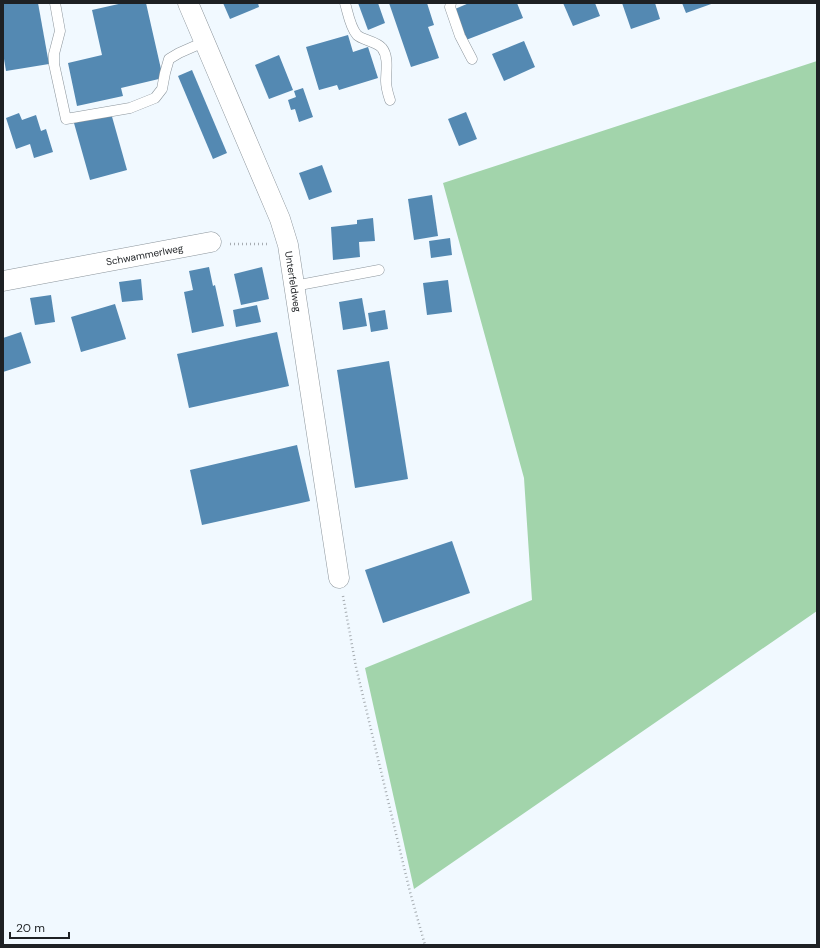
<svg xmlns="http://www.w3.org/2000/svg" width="820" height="948" viewBox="0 0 820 948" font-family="'DM Sans',sans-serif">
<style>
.green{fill:#a2d4ab}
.building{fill:#5489b2}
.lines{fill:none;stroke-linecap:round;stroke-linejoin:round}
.lane-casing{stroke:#8c959c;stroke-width:11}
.street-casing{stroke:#8c959c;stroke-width:21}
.path{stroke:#a7adb2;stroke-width:2.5;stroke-dasharray:1 3;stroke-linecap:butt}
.lane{stroke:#fff;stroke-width:10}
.street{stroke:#fff;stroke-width:20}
.labels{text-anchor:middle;stroke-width:3;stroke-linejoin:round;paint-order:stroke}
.street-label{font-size:10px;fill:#1e2124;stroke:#f1f9ff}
</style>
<rect width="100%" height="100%" fill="#f1f9ff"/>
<path class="green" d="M817,61V611L414,889L365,668L532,600L524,478L443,183Z"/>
<g class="building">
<path d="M3,3H38L49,64L6,71L3,53Z"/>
<path d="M123,3H146L163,78L121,88L123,96L77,106L68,63L102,55L92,10Z"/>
<path d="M223,3H258L259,7L230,19Z"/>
<path d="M358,3H378L385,23L368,30Z"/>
<path d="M389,3H427L434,25L428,27L439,58L411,67Z"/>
<path d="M469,3H517L523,18L466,40L455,9Z"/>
<path d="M563,3H595L600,16L573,26Z"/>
<path d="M622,3H655L660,19L631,29Z"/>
<path d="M682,3H714L686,13Z"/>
<path d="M348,35L353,52L368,47L378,78L339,90L337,85L319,90L306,47Z"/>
<path d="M524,41L535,67L504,81L492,54Z"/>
<path d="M279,55L293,90L269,99L255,65Z"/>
<path d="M192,70L227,153L213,159L178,76Z"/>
<path d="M303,88L313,117L299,122L295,109L291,110L288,100L296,97L294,91Z"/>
<path d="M466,112L477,139L459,146L448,119Z"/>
<path d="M19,113L22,120L36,115L41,131L46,129L53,152L34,158L30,144L16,149L6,118Z"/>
<path d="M111,113L127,170L90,180L74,123Z"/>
<path d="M322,165L332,192L309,200L299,173Z"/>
<path d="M432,195L438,236L414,240L408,199Z"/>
<path d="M373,218L375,241L359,242L360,257L333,260L331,227L357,224V220Z"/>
<path d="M450,238L452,255L431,258L429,241Z"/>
<path d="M209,267L213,286L215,285L224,326L192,333L184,292L193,290L189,271Z"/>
<path d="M262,267L269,299L241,305L234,274Z"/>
<path d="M141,279L143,300L122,302L119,282Z"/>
<path d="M448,280L452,312L427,315L423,283Z"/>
<path d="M51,295L55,322L35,325L30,298Z"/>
<path d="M362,298L367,326L343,330L339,302Z"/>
<path d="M115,304L126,339L81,352L71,317Z"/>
<path d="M257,305L261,322L236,327L233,310Z"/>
<path d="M385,310L388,329L371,332L368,313Z"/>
<path d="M21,332L31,363L3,372V338Z"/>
<path d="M277,332L289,386L189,408L177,354Z"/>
<path d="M389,361L408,479L355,488L337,370Z"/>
<path d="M297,445L310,501L202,525L190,470Z"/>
<path d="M452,541L470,593L383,623L365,570Z"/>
</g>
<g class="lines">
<g class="lane-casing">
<g id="lane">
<path d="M55,3L60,31L54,54V64L66,119L130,108L155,98L162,89L165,73L169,59L179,53L204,42"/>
<path d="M345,3C348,13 350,27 357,35C362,40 376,41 382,48C389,57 386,71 386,81C386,87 388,94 390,100"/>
<path d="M451,3L450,7L460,36L472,59"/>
<path d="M294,286L379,270"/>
</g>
</g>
<g class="street-casing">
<g id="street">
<path id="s1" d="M188,3L280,219L288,245L339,578"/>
<path id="s2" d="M3,281L211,242"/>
</g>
</g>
<g class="path">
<path d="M230,244H267"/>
<path d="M343,596L356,667L410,892L425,945"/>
</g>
<use href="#lane" class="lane"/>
<use href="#street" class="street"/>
</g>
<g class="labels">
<g class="street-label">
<text dy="4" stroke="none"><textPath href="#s2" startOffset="144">Schwammerlweg</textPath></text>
<text dy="4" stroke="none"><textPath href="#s1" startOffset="299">Unterfeldweg</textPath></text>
</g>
</g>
<rect width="820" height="948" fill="none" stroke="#1e2124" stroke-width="8"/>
<path d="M10 932v6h59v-6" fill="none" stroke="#1e2124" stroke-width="2"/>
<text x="16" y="932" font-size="12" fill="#1e2124" stroke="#f1f9ff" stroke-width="3" paint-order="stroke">20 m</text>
</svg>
